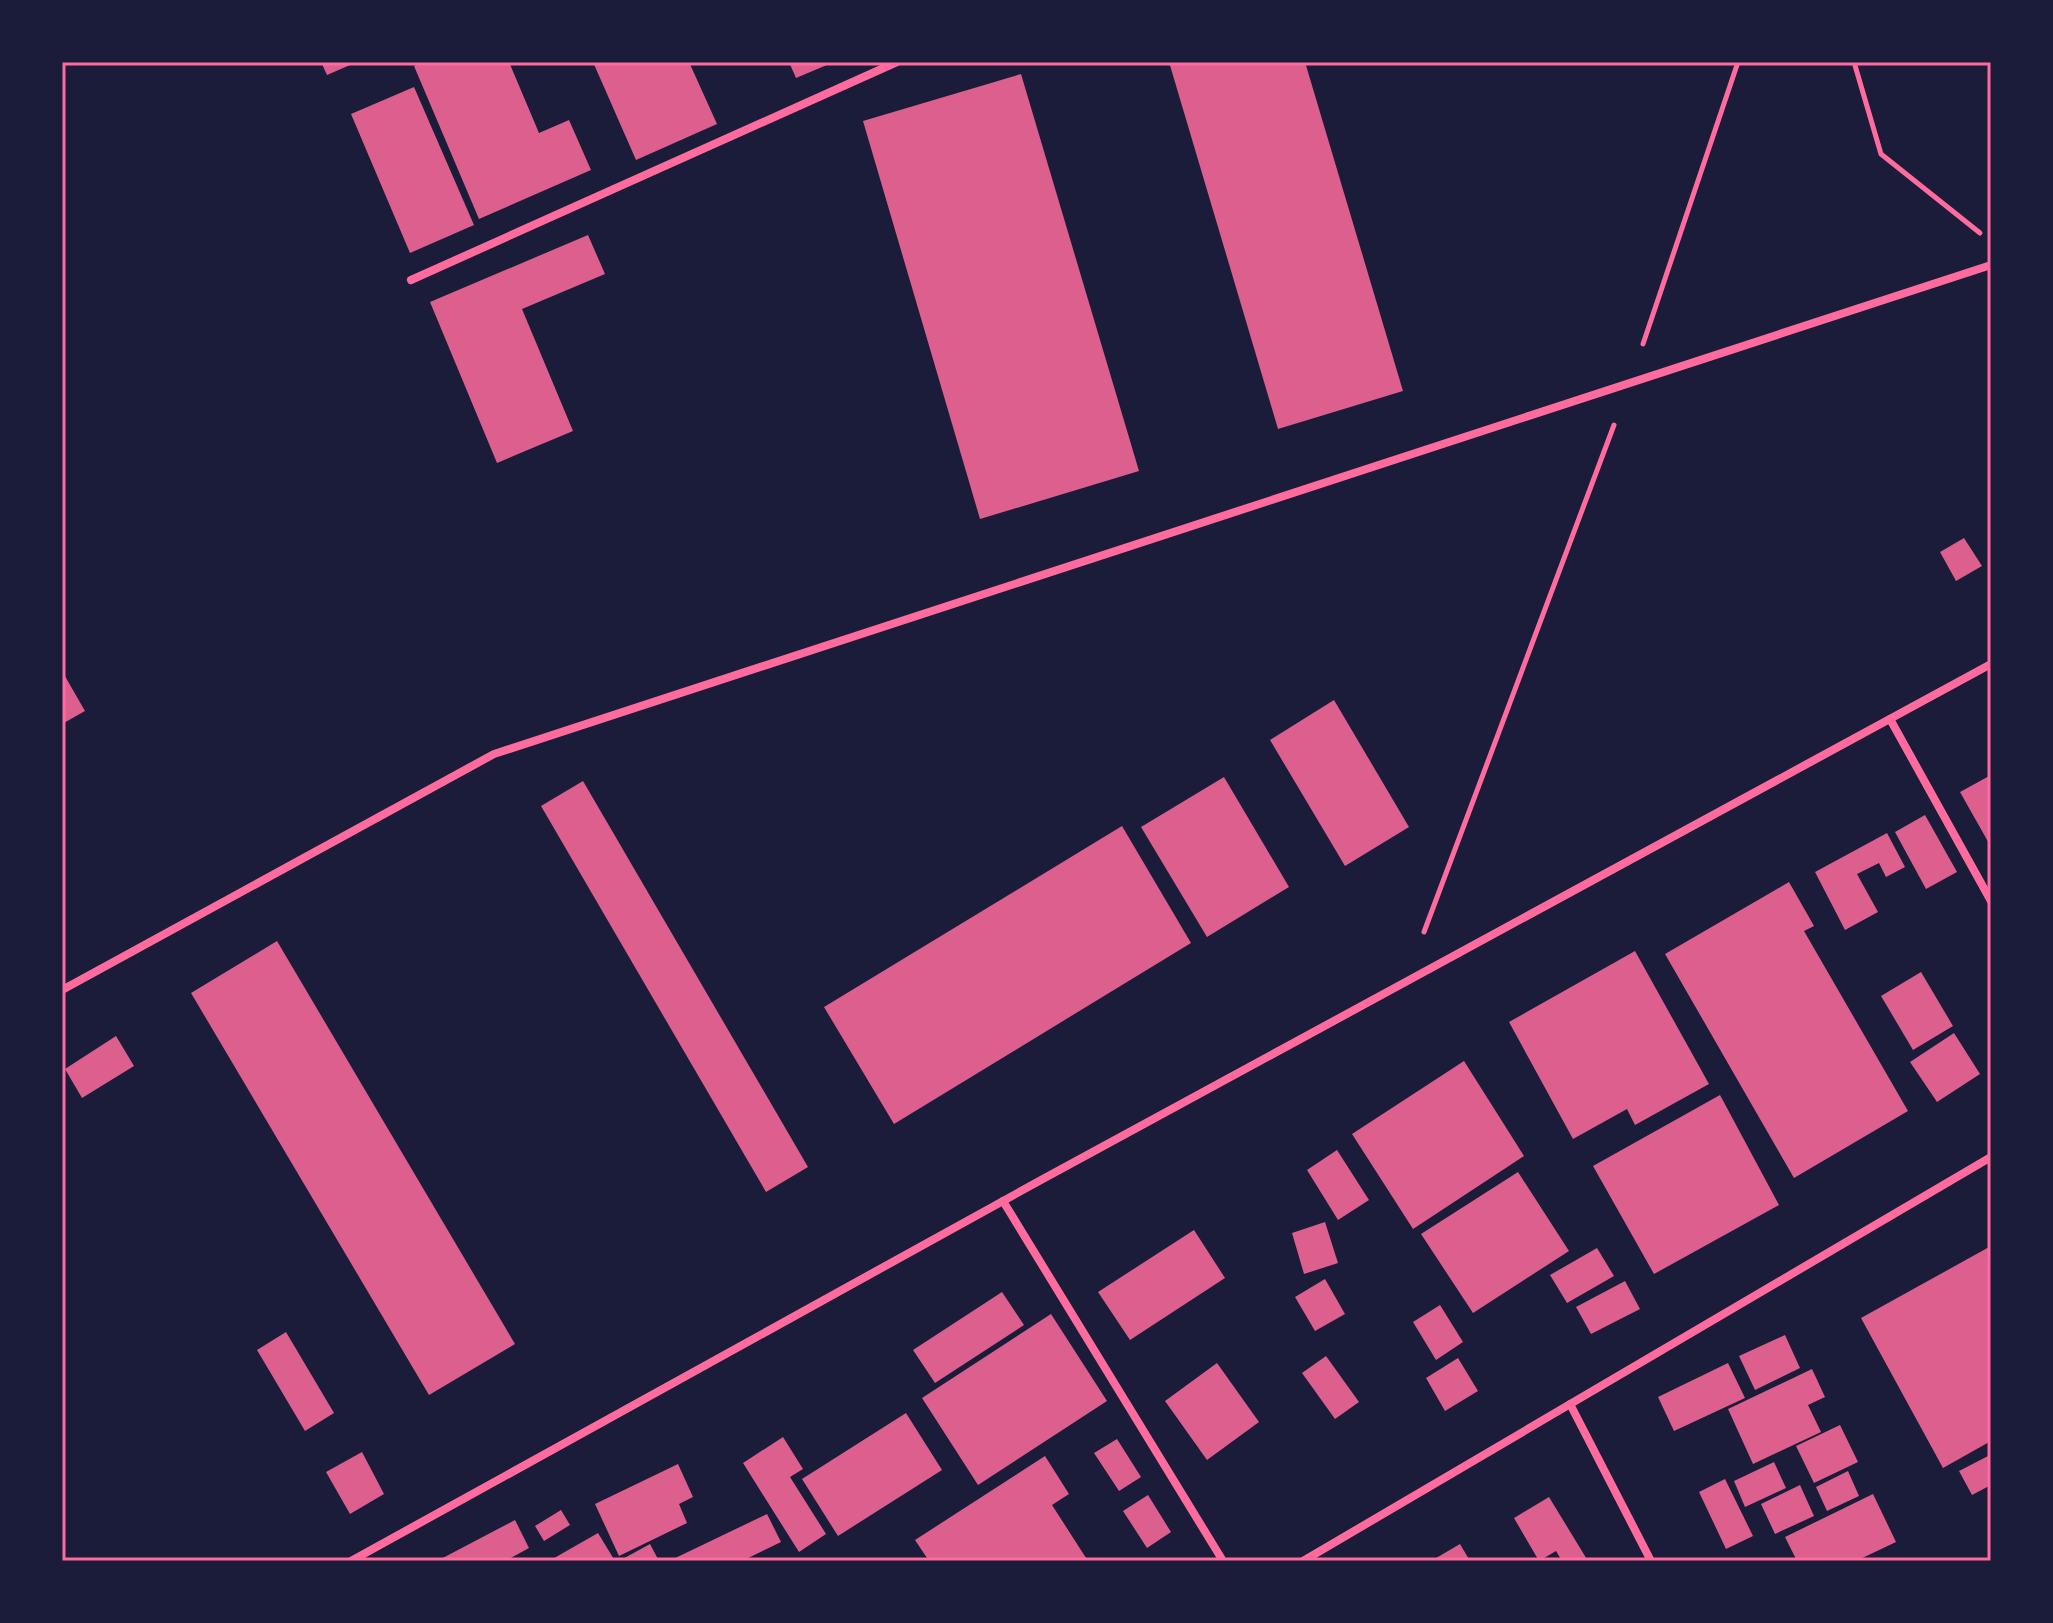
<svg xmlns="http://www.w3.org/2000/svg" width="2053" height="1623" viewBox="0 0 2053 1623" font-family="Inter,sans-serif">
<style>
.building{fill:#dd5f8e}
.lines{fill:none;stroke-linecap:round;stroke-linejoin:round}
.path{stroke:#ff6b9d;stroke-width:5}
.minor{stroke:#ff6b9d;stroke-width:8}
.neatline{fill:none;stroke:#ff6b9d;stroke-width:3}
</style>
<rect width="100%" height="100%" fill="#1b1b3a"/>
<g class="building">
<path d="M321,62H357L327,75Z"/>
<path d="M423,62H509L539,133L569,120L591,170L479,219L414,66Z"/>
<path d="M593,62H689L717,124L636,160Z"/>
<path d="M789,62H834L796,78Z"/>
<path d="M1169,62H1305L1403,391L1278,429Z"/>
<path d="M1021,74L1139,471L980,519L863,121Z"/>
<path d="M414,87L474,225L410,253L351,114Z"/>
<path d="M588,235L605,274L522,309L573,431L497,463L430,302Z"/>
<path d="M1964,538L1982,566L1956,581L1940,552Z"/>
<path d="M62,671L85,711L62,724Z"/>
<path d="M1334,700L1409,827L1345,866L1270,740Z"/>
<path d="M1991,775V847L1960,792Z"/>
<path d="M1224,777L1289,887L1207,937L1141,827Z"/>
<path d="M583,781L808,1167L766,1192L541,806Z"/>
<path d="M1925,815L1957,872L1926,889L1895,832Z"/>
<path d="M1122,826L1191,943L894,1124L824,1007Z"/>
<path d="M1887,833L1905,867L1886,877L1879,863L1857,874L1878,912L1845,930L1815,872Z"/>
<path d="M1789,882L1814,926L1804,931L1908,1111L1794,1178L1665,954Z"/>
<path d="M277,941L515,1344L429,1395L191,993Z"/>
<path d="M1635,951L1709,1084L1635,1125L1627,1109L1573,1139L1509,1022Z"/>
<path d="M1921,972L1953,1026L1913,1050L1881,996Z"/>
<path d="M1954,1033L1980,1074L1937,1102L1910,1062Z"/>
<path d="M116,1036L134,1066L82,1098L65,1069Z"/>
<path d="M1464,1061L1524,1156L1413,1229L1352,1134Z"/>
<path d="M1720,1095L1779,1205L1654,1274L1593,1166Z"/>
<path d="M1337,1150L1369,1200L1338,1220L1307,1170Z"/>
<path d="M1518,1172L1569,1251L1473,1313L1421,1234Z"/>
<path d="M1325,1222L1338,1263L1304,1274L1292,1233Z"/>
<path d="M1194,1230L1225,1278L1130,1340L1098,1292Z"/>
<path d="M1991,1246V1441L1943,1468L1861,1318Z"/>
<path d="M1597,1248L1614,1276L1567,1303L1550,1275Z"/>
<path d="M1325,1279L1345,1314L1315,1331L1295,1297Z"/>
<path d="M1625,1281L1640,1309L1591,1334L1576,1307Z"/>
<path d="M1002,1292L1024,1325L935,1383L913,1350Z"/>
<path d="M1440,1305L1463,1342L1436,1360L1413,1322Z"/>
<path d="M1051,1314L1107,1401L978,1485L922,1398Z"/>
<path d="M286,1332L334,1413L305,1431L257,1350Z"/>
<path d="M1785,1335L1800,1368L1755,1390L1739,1356Z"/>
<path d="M1326,1356L1359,1402L1335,1419L1302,1373Z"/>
<path d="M1458,1358L1478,1391L1445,1411L1426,1378Z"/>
<path d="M1217,1363L1259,1422L1207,1460L1165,1401Z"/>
<path d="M1728,1363L1745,1398L1674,1431L1658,1397Z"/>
<path d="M1812,1369L1825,1397L1808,1405L1821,1432L1753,1464L1728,1409Z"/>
<path d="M906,1413L942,1470L838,1536L802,1479Z"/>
<path d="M1840,1425L1858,1462L1814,1483L1796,1446Z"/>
<path d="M783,1437L803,1469L790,1477L826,1534L799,1552L743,1463Z"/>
<path d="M1117,1439L1141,1477L1119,1491L1094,1453Z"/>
<path d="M362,1452L384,1494L350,1514L326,1472Z"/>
<path d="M1990,1455L1991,1485L1972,1495L1959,1471Z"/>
<path d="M1045,1456L1069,1494L1052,1505L1088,1561H929L915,1540Z"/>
<path d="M1774,1462L1786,1488L1745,1507L1734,1481Z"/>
<path d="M678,1464L693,1497L679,1504L687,1523L619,1556L595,1504Z"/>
<path d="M1848,1471L1859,1496L1827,1511L1816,1487Z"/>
<path d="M1725,1479L1753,1536L1726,1549L1699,1492Z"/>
<path d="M1800,1485L1814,1516L1775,1534L1761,1504Z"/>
<path d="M1873,1494L1896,1542L1856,1561H1797L1785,1537Z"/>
<path d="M1148,1495L1171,1532L1147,1548L1123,1511Z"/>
<path d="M1549,1497L1588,1561H1562L1556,1551L1539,1561L1514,1518Z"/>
<path d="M561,1510L570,1525L544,1541L535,1526Z"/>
<path d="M767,1514L781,1542L742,1561H669Z"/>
<path d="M515,1520L529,1548L505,1561H437Z"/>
<path d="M598,1533L615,1561H549Z"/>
<path d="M650,1544L659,1561H619Z"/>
<path d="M1460,1544L1470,1561H1431Z"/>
</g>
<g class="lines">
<g class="path">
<path d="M1854,62L1881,154L1980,233"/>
<path d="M1643,344L1738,62"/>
<path d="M1424,932L1614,425"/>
</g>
<g class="minor">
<path d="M411,280L897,62"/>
<path d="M1890,719L1991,901"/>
<path d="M62,990L494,754L1991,265"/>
<path d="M1003,1201L1223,1561"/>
<path d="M1570,1404L1651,1561"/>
<path d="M351,1561L1041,1180L1991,664"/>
<path d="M1303,1561L1991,1157"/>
</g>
</g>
<rect width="2053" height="1623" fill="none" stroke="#1b1b3a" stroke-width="128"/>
<rect x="64" y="64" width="1925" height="1495" class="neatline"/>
</svg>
